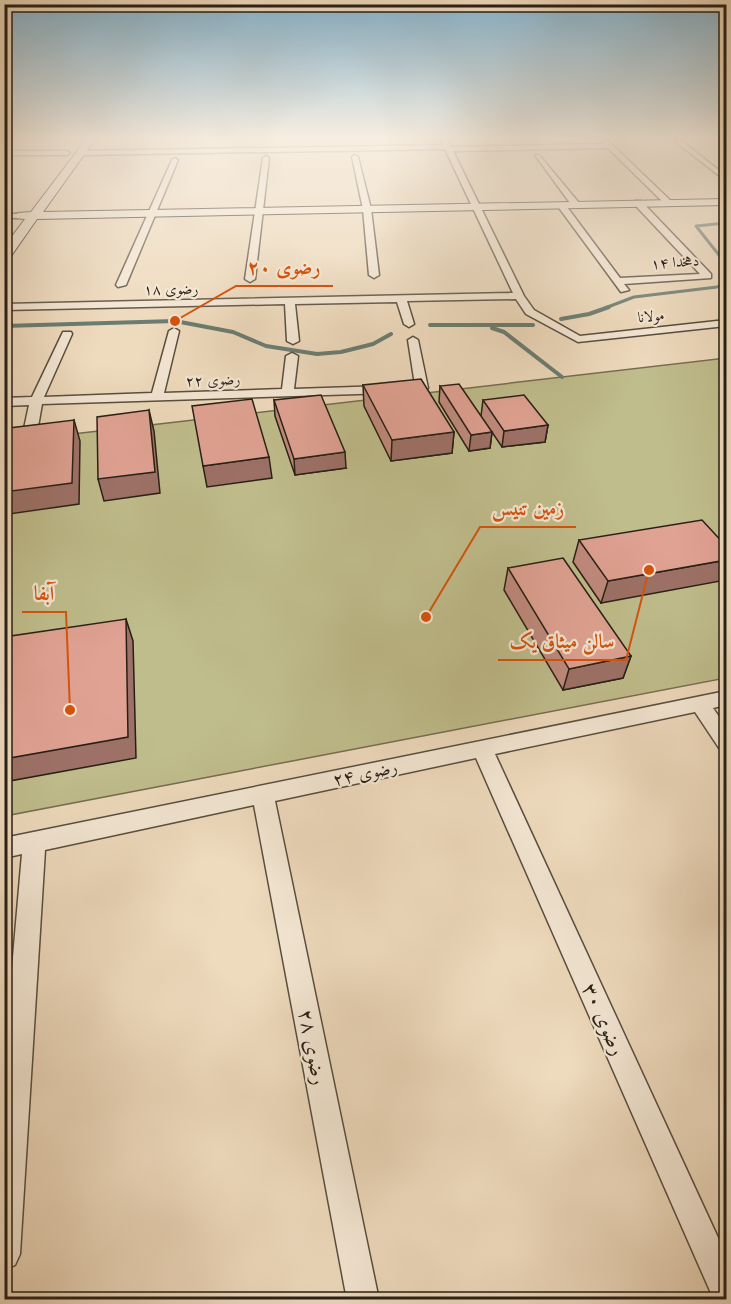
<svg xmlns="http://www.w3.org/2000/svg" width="731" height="1304" viewBox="0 0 731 1304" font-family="Cardo,Amiri,serif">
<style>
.green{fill:#c0bd8c;stroke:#746e50;stroke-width:1.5}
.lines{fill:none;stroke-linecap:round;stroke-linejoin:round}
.stream-far1{stroke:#6b7d72;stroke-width:3}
.stream{stroke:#6b7d72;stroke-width:4}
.street-casing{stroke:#594e3f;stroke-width:3}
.secondary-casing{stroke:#271f15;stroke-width:2}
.street{fill:#f4e7d4;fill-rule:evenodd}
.secondary{fill:#f4e7d4;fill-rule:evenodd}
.wall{fill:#c18b7e;stroke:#271f15;stroke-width:1.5}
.shaded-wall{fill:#9d7167;stroke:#271f15;stroke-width:1.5}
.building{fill:#e0a293;stroke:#271f15;stroke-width:1.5}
.labels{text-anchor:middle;stroke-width:4.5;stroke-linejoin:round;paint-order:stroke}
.far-street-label{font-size:15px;fill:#271f15;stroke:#f4e7d4}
.street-label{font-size:18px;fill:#271f15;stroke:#f4e7d4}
.near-street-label{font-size:21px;fill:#271f15;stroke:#f4e7d4}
.leader{fill:none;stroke:#d5530d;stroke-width:2}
.callout-dot{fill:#d5530d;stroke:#f4e7d4;stroke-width:2}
.callout-label{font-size:20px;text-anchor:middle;font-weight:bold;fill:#d5530d;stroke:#f4e7d4;stroke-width:4.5;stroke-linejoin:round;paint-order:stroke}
</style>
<rect width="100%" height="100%" fill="#eedabd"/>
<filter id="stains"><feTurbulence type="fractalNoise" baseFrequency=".00333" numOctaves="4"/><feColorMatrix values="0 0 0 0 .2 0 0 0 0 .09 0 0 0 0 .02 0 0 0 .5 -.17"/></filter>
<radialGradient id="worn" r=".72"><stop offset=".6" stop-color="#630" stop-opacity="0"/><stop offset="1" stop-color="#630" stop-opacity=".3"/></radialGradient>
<path class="green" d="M726,358V678L5,816L4,442Z"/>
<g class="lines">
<g class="stream-far1">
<path d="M726,223L696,226L726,264"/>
<path d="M605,308L634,297L717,287L726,283"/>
</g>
<g class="stream">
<path d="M561,319L589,314L609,307"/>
<path d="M430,325H533"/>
<path d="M4,326L175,321L233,332L266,346L317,354L341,352L373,344L391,334"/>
<path d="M492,328L504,332L562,377"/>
</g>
<g class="street-casing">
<g id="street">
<path d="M440,138H446L451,147L604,144L599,139L605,138L673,203L666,205L608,148L453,151L524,296L534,310L580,336L726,320V326L578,342L526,314L516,299L407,301L414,324L409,327L404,324L397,302L295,304L299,341L293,344L287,341L285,304L4,310V304L513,293L445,149L81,155L78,153L81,151L443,145Z"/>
<path d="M671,138H678L726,176V181Z"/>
<path d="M4,151H67L70,153L67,155H4Z"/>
<path d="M355,155L358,157L371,209L379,275L374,278L369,275L363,209L352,157Z"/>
<path d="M535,155H539L579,203V207H573Z"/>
<path d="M266,156L269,158L255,279L250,282L245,279L263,158Z"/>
<path d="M175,158L178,160L126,285L118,287L116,285L172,160Z"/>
<path d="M635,201H641L711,274V278L624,284L629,290L621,292L557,205L564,203L620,278L700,274L635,205Z"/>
<path d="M4,214H18L22,216L18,218H4Z"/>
<path d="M174,328L179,331L164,393L282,389L286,356L292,353L298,356L294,389L415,385L408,340L413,337L418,340L428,388L422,392L42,404L36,438L29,442L24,441L22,438L29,405L4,406V398L32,397L63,332H71L72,334L44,397L152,393L169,331Z"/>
<path d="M726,691V705L713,708L726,727V750L719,748L695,712L495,754L726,1255V1300H714L476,758L275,801L379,1300H347L254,805L45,850L20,1254L15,1265L4,1270V1060L22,854L4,858V838Z"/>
</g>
</g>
<g class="secondary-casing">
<path id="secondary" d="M87,138H96L43,212L726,199V205L37,219L9,259L4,260V247L25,219L14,218L12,216L18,213L31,212Z"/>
</g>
<use href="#street" class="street"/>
<use href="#secondary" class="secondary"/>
</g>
<g class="wall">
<path d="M363,385L454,432L452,453L391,461L364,406Z"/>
<path d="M440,386L481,416L483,400L548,425L545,442L502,447L492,432L490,448L469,451L439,402Z"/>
<path d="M274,400L346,468L295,475L275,416Z"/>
<path d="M579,540L726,546L601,603L573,562Z"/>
<path d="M508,568L631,656L623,678L563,690L504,590Z"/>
</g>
<g class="shaded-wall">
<path d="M149,410L154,431L160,493L104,501L98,479Z"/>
<path d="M74,420L80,441L79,504L9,514L4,502V492Z"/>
<path d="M548,425L545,442L502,447L504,431Z"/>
<path d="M454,432L452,453L391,461L392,440Z"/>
<path d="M492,432L490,448L469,451L471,435Z"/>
<path d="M345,452L346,468L295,475L294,459Z"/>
<path d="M269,457L272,478L207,487L203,466Z"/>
<path d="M726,560V580L601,603L608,581Z"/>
<path d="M126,619L133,641L136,758L4,782V759Z"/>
<path d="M631,656L623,678L563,690L569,669Z"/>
</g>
<g class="building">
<path d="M421,379L454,432L392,440L363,385Z"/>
<path d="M459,384L492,432L471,435L440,386Z"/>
<path d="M321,395L345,452L294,459L274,400Z"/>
<path d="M524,395L548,425L504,431L483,400Z"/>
<path d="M252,399L269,457L203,466L192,406Z"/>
<path d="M149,410L155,472L98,479L97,417Z"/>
<path d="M74,420L72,483L4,492V461L9,428Z"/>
<path d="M702,520L726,546V560L608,581L579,540Z"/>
<path d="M563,558L631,656L569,669L508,568Z"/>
<path d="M126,619L128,737L4,759V637Z"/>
</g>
<linearGradient id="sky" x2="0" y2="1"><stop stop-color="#88b7d2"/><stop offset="0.43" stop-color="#f7eee1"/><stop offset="1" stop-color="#f7eee1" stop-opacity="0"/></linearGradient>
<rect width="731" height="321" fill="url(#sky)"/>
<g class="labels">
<g class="far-street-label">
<text transform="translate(675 262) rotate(-4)" y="5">دهخدا ۱۴</text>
<text transform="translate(171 289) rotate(-1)" y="5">رضوی ۱۸</text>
<text transform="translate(651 316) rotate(-6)" y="5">مولانا</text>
<text transform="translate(213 380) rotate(-2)" y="5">رضوی ۲۲</text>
</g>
<g class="street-label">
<text transform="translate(365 773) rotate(-12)" y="6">رضوی ۲۴</text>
</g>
<g class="near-street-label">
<text transform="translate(604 1019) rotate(66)" y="7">رضوی ۳۰</text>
<text transform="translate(313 1047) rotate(79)" y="7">رضوی ۲۸</text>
</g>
</g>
<path class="leader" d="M175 321L236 286H333M426 617L480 527H576M70 710L66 612H22M649 570L626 660H498"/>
<g class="callout-dot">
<circle cx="175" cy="321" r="6"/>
<circle cx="426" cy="617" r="6"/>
<circle cx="70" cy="710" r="6"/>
<circle cx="649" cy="570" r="6"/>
</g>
<g class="callout-label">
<text x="284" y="274">رضوی ۲۰</text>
<text x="528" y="515">زمین تنیس</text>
<text x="44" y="600">آبفا</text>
<text x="562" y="648">سالن میثاق یک</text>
</g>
<rect width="731" height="1304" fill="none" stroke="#eedabd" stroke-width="24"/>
<rect x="6" y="6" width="719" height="1292" fill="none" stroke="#271f15" stroke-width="3"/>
<rect x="12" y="12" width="707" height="1280" fill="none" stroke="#271f15" stroke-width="1.5"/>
<rect width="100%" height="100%" filter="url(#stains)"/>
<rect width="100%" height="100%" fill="url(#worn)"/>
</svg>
